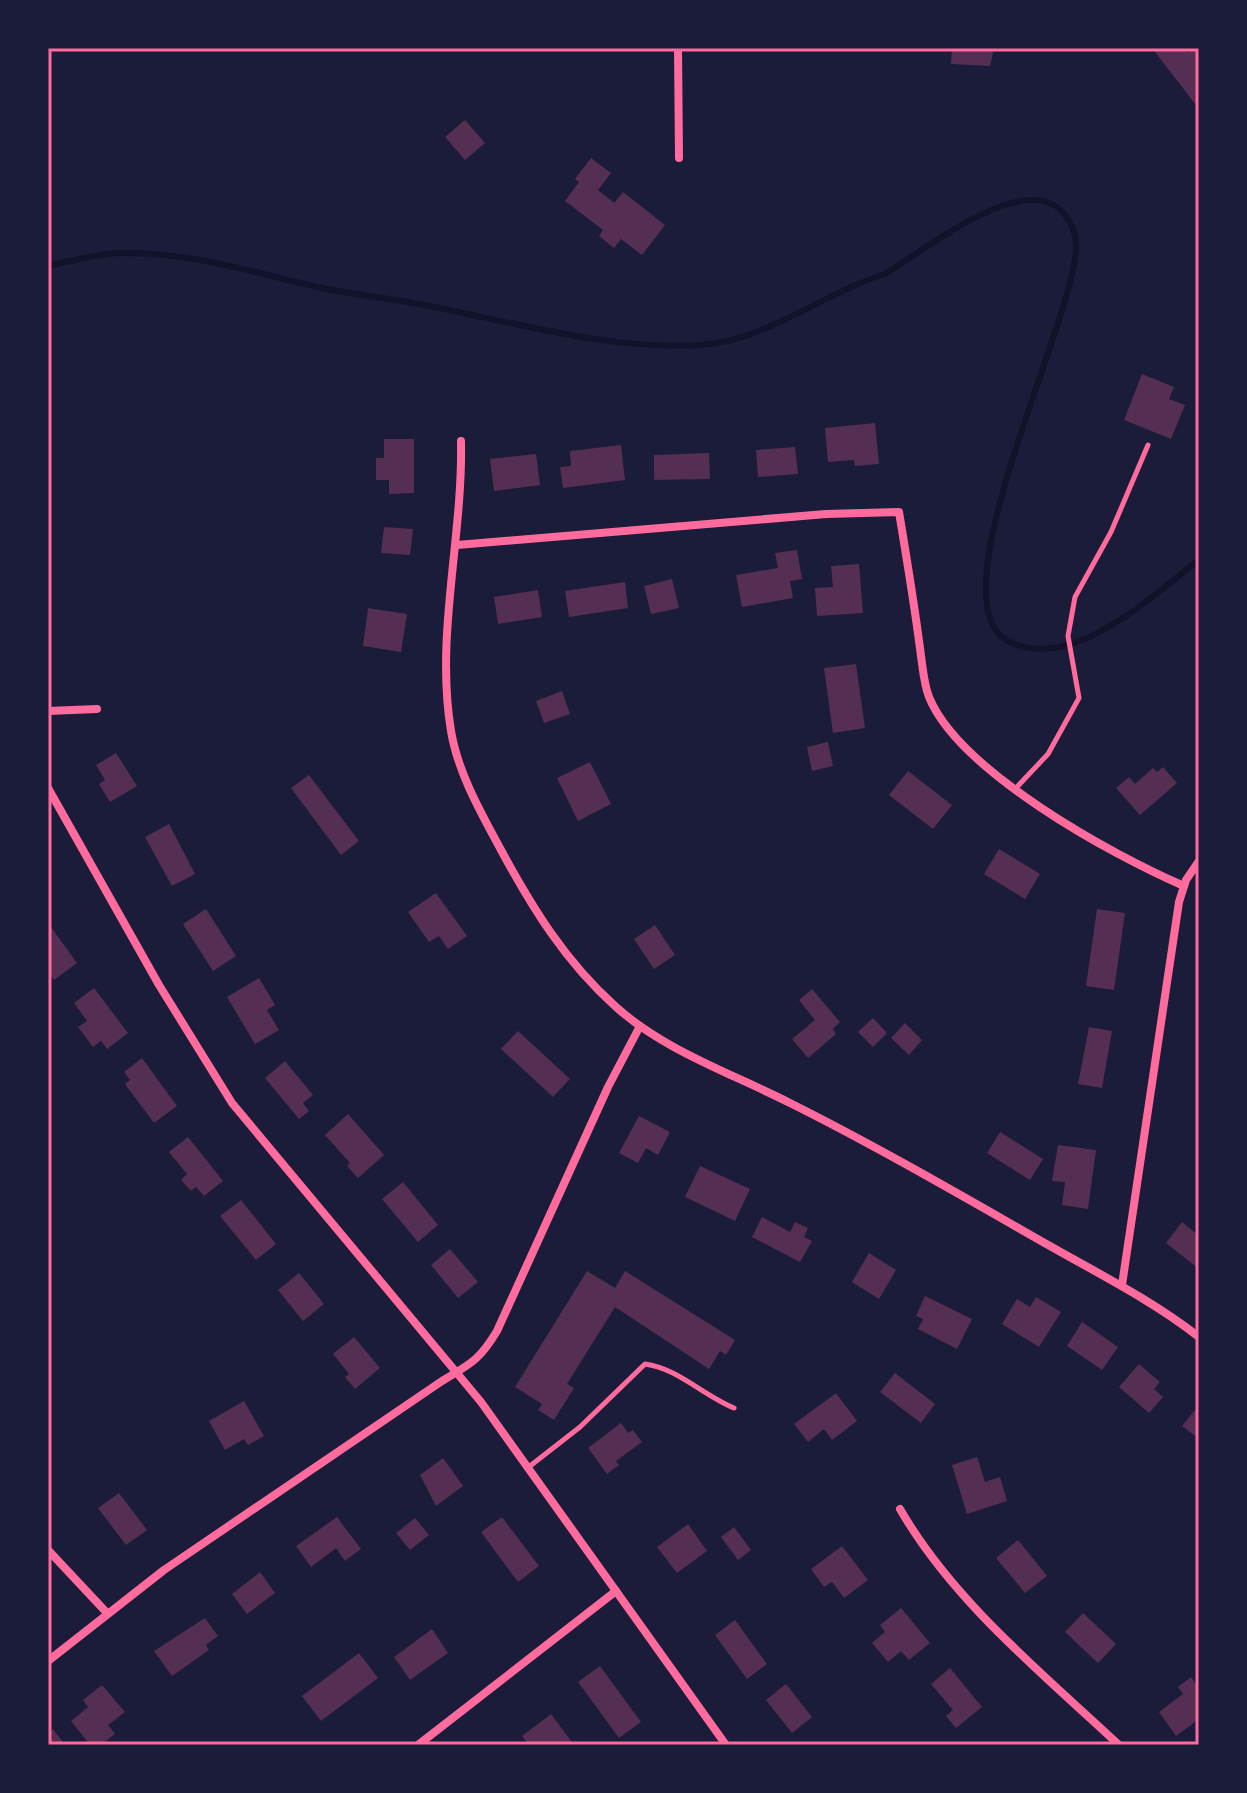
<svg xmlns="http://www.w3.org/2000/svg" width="1247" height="1793" viewBox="0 0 1247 1793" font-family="'Archivo Narrow',sans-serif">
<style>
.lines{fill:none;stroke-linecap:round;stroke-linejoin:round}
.stream{stroke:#12122b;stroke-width:6}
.building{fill:#542f53}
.service{stroke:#ff6b9d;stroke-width:5}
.minor{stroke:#ff6b9d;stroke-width:8}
.neatline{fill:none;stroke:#ff6b9d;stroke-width:3}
</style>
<rect width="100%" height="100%" fill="#1b1b3a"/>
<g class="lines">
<path class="stream" d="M48,266C71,261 96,254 119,253C189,251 254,273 322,288C357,295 394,299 429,306C517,323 608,350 699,345C767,341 821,294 885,274C923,251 1001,188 1047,202C1064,208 1075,225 1076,244C1079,314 931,601 1008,641C1071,674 1153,595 1199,560"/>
</g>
<g class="building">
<path d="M952,48H994L990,66L951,64Z"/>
<path d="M1152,48H1184L1187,52L1199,48V109Z"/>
<path d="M465,120L485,143L465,160L445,137Z"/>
<path d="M591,158L611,173L598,190L614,203L623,192L665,225L642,255L621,239L614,248L599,236L603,230L565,201L579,182L575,179Z"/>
<path d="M1142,374L1174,387L1169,399L1185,405L1171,439L1124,420Z"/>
<path d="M875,423L879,464L855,466L854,460L828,462L825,428Z"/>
<path d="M384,439H414V493L389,494V480H376V458H384Z"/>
<path d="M621,445L625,480L563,488L560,467L571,466L570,451Z"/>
<path d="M795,447L798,474L758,477L756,450Z"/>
<path d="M709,453L710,479L654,480V455Z"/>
<path d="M536,454L540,485L494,491L490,459Z"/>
<path d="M384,527L413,529L410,555L381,553Z"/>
<path d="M797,550L802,579L790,581L793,598L742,607L736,575L778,568L775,553Z"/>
<path d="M859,564L863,613L817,616L815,588L833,587L831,566Z"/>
<path d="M672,579L679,608L651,614L644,586Z"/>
<path d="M625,582L628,608L569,617L565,591Z"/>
<path d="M538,590L542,617L498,624L494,597Z"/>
<path d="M368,608L407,614L401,652L363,646Z"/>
<path d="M856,664L865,728L833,733L824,668Z"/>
<path d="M562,691L570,714L544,723L536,701Z"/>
<path d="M828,742L833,766L812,771L807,747Z"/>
<path d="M116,753L137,786L110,802L99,784L105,780L96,765Z"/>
<path d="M590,762L611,804L578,821L557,778Z"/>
<path d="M1163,767L1177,783L1140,815L1116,788L1129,777L1135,784L1153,768L1157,772Z"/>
<path d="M908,771L952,805L933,829L889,795Z"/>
<path d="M309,775L359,841L341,855L291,788Z"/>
<path d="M169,824L195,874L172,886L145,837Z"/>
<path d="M999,849L1040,874L1025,899L984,874Z"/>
<path d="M436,893L467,936L448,949L439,936L429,942L408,912Z"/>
<path d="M206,909L236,956L213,971L183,924Z"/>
<path d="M1097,909L1125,913L1114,990L1086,986Z"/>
<path d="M48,923L77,963L54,980L48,972Z"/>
<path d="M655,925L675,955L654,969L634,939Z"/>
<path d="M259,978L275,1005L267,1010L279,1030L255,1044L227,997Z"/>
<path d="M94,988L128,1033L107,1049L101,1041L93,1047L78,1027L87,1021L74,1003Z"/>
<path d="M812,989L840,1022L833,1029L836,1034L808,1058L792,1039L815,1020L799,1000Z"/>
<path d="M873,1018L887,1033L873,1047L858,1032Z"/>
<path d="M905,1023L922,1040L909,1055L891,1038Z"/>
<path d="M1089,1027L1112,1031L1102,1088L1078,1084Z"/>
<path d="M518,1031L570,1079L553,1097L501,1049Z"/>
<path d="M142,1058L177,1106L154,1123L125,1084L130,1080L124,1072Z"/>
<path d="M285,1061L313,1095L303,1103L309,1111L299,1119L265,1078Z"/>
<path d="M348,1114L384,1155L358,1178L347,1166L350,1163L325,1135Z"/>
<path d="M639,1116L670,1132L658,1155L646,1148L638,1163L619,1153Z"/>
<path d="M1000,1132L1043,1159L1030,1180L987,1153Z"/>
<path d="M188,1137L223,1181L204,1196L196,1187L191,1191L181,1180L187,1174L169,1152Z"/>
<path d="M1058,1145L1096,1150L1088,1209L1062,1205L1065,1182L1052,1181Z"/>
<path d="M700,1166L750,1189L735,1221L685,1197Z"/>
<path d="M403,1182L438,1225L418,1242L382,1199Z"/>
<path d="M241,1200L276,1244L256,1260L220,1216Z"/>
<path d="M762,1217L790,1232L795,1222L808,1228L804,1237L812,1241L800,1262L752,1237Z"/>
<path d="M1182,1222L1199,1236V1269L1166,1243Z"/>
<path d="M450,1249L478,1282L458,1298L431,1265Z"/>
<path d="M869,1253L896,1270L879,1299L852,1282Z"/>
<path d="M587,1271L615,1288L625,1271L735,1340L726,1355L720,1351L709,1369L615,1307L567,1384L574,1388L554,1420L538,1410L542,1404L515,1387Z"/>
<path d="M299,1273L324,1304L303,1321L278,1290Z"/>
<path d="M925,1296L972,1319L957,1349L918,1329L923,1319L916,1316Z"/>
<path d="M1036,1297L1061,1312L1039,1347L1002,1324L1017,1299L1030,1307Z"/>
<path d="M1082,1322L1118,1347L1102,1370L1067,1346Z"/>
<path d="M354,1337L380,1368L355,1389L345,1377L349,1374L333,1354Z"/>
<path d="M1139,1364L1160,1382L1154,1389L1163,1397L1149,1413L1119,1387Z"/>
<path d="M895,1373L935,1404L921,1423L880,1392Z"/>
<path d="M836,1393L857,1421L832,1440L824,1429L808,1442L794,1424Z"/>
<path d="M244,1401L264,1436L248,1445L244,1439L225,1450L209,1421Z"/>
<path d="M1199,1405V1439L1182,1426Z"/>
<path d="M621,1423L628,1433L633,1430L642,1442L616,1461L619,1465L607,1474L588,1448Z"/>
<path d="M977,1457L985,1482L1000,1477L1007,1501L967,1514L952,1465Z"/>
<path d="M443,1458L463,1486L436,1506L420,1475Z"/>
<path d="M119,1493L147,1530L126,1545L98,1508Z"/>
<path d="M337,1517L361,1549L345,1561L336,1548L311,1567L296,1546Z"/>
<path d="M502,1517L539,1566L518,1582L481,1532Z"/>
<path d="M415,1518L429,1535L410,1550L396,1533Z"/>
<path d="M688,1524L707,1551L677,1573L657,1547Z"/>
<path d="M734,1527L751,1550L738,1560L721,1537Z"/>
<path d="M1018,1540L1047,1576L1025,1593L996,1558Z"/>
<path d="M842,1546L868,1580L844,1598L832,1582L824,1587L811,1569Z"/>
<path d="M260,1572L275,1593L247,1614L232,1594Z"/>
<path d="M901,1608L930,1643L909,1660L901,1651L888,1662L872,1643L885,1632L880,1625Z"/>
<path d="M1083,1613L1116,1644L1098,1663L1065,1632Z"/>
<path d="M205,1618L218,1636L206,1645L209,1650L172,1676L154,1651Z"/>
<path d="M735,1620L767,1664L747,1679L715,1635Z"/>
<path d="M432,1629L448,1653L410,1680L394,1657Z"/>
<path d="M359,1653L378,1678L321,1721L302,1696Z"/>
<path d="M600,1666L641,1722L619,1738L578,1682Z"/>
<path d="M950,1668L982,1707L956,1728L946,1716L953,1710L931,1684Z"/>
<path d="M1191,1677L1199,1688V1719L1176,1736L1159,1712L1183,1694L1178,1687Z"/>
<path d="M786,1684L812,1717L792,1733L766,1700Z"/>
<path d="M102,1685L125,1712L108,1725L115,1734L101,1745H90L71,1721L88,1707L83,1700Z"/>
<path d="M551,1714L574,1745H529L522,1736Z"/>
<path d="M53,1729L65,1745H48V1733Z"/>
</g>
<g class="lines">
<g class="service">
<path d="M1016,788L1048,754L1079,698L1068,636L1075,597L1111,532L1148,445"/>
<path d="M530,1466L580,1427L645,1364C677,1368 704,1396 734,1408"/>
</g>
<g class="minor">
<path d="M678,48L679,158"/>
<path d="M461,441C463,538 435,635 451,731C458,773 481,813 501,850C533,909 565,961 615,1006C663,1050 731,1073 790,1103C878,1147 964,1197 1050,1246C1101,1275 1153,1301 1199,1337"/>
<path d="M457,545L826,514L899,512C907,560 915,608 921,656C923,670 924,684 929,697C959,771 1112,855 1184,886"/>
<path d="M48,711L97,709"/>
<path d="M48,788L159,985L232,1103L481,1402L726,1745"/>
<path d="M1122,1285L1179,902L1186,880L1199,861"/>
<path d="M900,1509C953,1601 1042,1673 1119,1745"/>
<path d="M48,1550L107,1613"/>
<path d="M48,1661L164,1570L442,1381C470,1364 479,1361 497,1331L608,1087L640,1026"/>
<path d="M418,1745L616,1591"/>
</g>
</g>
<rect width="1247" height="1793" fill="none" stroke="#1b1b3a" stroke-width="100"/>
<rect x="50" y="50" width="1147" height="1693" class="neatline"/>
</svg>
